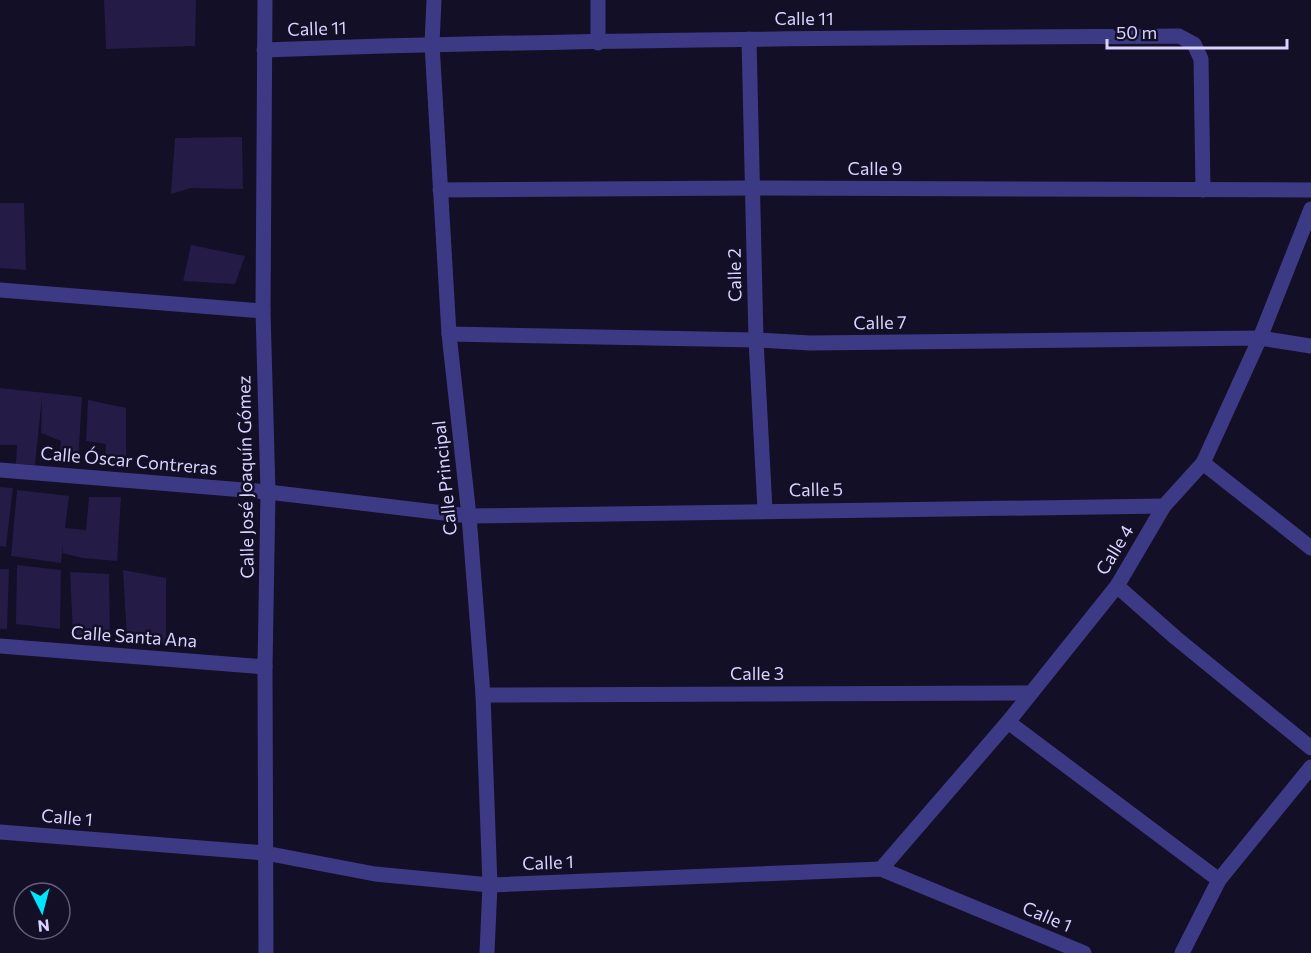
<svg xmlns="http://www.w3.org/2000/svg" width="1311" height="953" viewBox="0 0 1311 953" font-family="Commissioner,sans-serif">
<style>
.building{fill:#241b47}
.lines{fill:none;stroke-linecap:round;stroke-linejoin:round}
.minor{stroke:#3d3a85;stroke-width:15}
.labels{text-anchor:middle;stroke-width:5;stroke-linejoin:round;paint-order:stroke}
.street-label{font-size:18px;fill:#d9d4ff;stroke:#130f26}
</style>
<rect width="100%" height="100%" fill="#130f26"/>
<g class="building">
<path d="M104,0H196L195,46L106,49Z"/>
<path d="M242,137L243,189L191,188L171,194L175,138Z"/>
<path d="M0,203H24L26,270L0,268Z"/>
<path d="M191,245L245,256L235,284L183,281Z"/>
<path d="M0,388L82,397L78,462L59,461L61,441L41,433L42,397L35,465L16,464L17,445H0Z"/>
<path d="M88,400L126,408V466L105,464L106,444L86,441Z"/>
<path d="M0,487L13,488L6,547L0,546Z"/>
<path d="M17,490L69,496L65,528L86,530L89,497H121L117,561L82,558L63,553V546L61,563L11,556Z"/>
<path d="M17,565L61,570L60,629L16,624Z"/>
<path d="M0,569H9L7,629H0Z"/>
<path d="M123,570L166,578V644L127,637Z"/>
<path d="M70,572L109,574L110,639L73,635Z"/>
</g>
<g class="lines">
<g class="minor">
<path d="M265,0L263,311L268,492L265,667L266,953"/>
<path d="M434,0L432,44L449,334L469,516L483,695L490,885L487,953"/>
<path d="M598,0V43"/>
<path d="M749,39L756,340L765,510"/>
<path d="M264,50C569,39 874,38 1179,36L1194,44L1201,59L1203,190"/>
<path d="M440,190L753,188L1311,190"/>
<path d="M0,290L263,311"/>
<path d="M449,334L756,340L811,343L1260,338L1311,346"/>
<path d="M1203,463L1311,548"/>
<path d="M0,470L268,492L469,516L1164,506"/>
<path d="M1117,586L1176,638L1311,748"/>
<path d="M0,646L265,667"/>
<path d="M483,695L1031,693"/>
<path d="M1008,722L1219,880"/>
<path d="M0,832L265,853L375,874L490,885L881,869L1084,953"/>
<path d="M881,869L1008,722L1117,586L1164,506L1203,463L1260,338L1311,209"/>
<path d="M1182,953L1219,880L1311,767"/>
</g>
</g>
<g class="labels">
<g class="street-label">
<text x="804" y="25">Calle 11</text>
<text transform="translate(317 29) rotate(-2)" y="6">Calle 11</text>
<text x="875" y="175">Calle 9</text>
<text transform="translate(735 275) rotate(-91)" y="6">Calle 2</text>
<text transform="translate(880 323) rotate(-1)" y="6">Calle 7</text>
<text transform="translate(129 461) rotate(5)" y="6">Calle Óscar Contreras</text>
<text transform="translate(246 477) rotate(-91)" y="6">Calle José Joaquín Gómez</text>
<text transform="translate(445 478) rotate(-96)" y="6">Calle Principal</text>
<text transform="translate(816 490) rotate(-1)" y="6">Calle 5</text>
<text transform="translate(1115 550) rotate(-59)" y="6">Calle 4</text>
<text transform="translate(134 637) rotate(4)" y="6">Calle Santa Ana</text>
<text x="757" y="680">Calle 3</text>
<text transform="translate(67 818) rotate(5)" y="6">Calle 1</text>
<text transform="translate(548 863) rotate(-2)" y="6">Calle 1</text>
<text transform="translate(1047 917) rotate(23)" y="6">Calle 1</text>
</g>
</g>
<g transform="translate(42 911) rotate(174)"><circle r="28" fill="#130f26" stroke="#625e7d" stroke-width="1.5"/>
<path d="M0-4.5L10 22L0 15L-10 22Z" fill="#00e5ff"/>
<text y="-9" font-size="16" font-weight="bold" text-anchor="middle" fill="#d9d4ff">N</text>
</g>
<path d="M1107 39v9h180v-9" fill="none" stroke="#d9d4ff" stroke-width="3"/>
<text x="1116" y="39" font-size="18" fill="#d9d4ff" stroke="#130f26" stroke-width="4.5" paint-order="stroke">50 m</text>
</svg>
